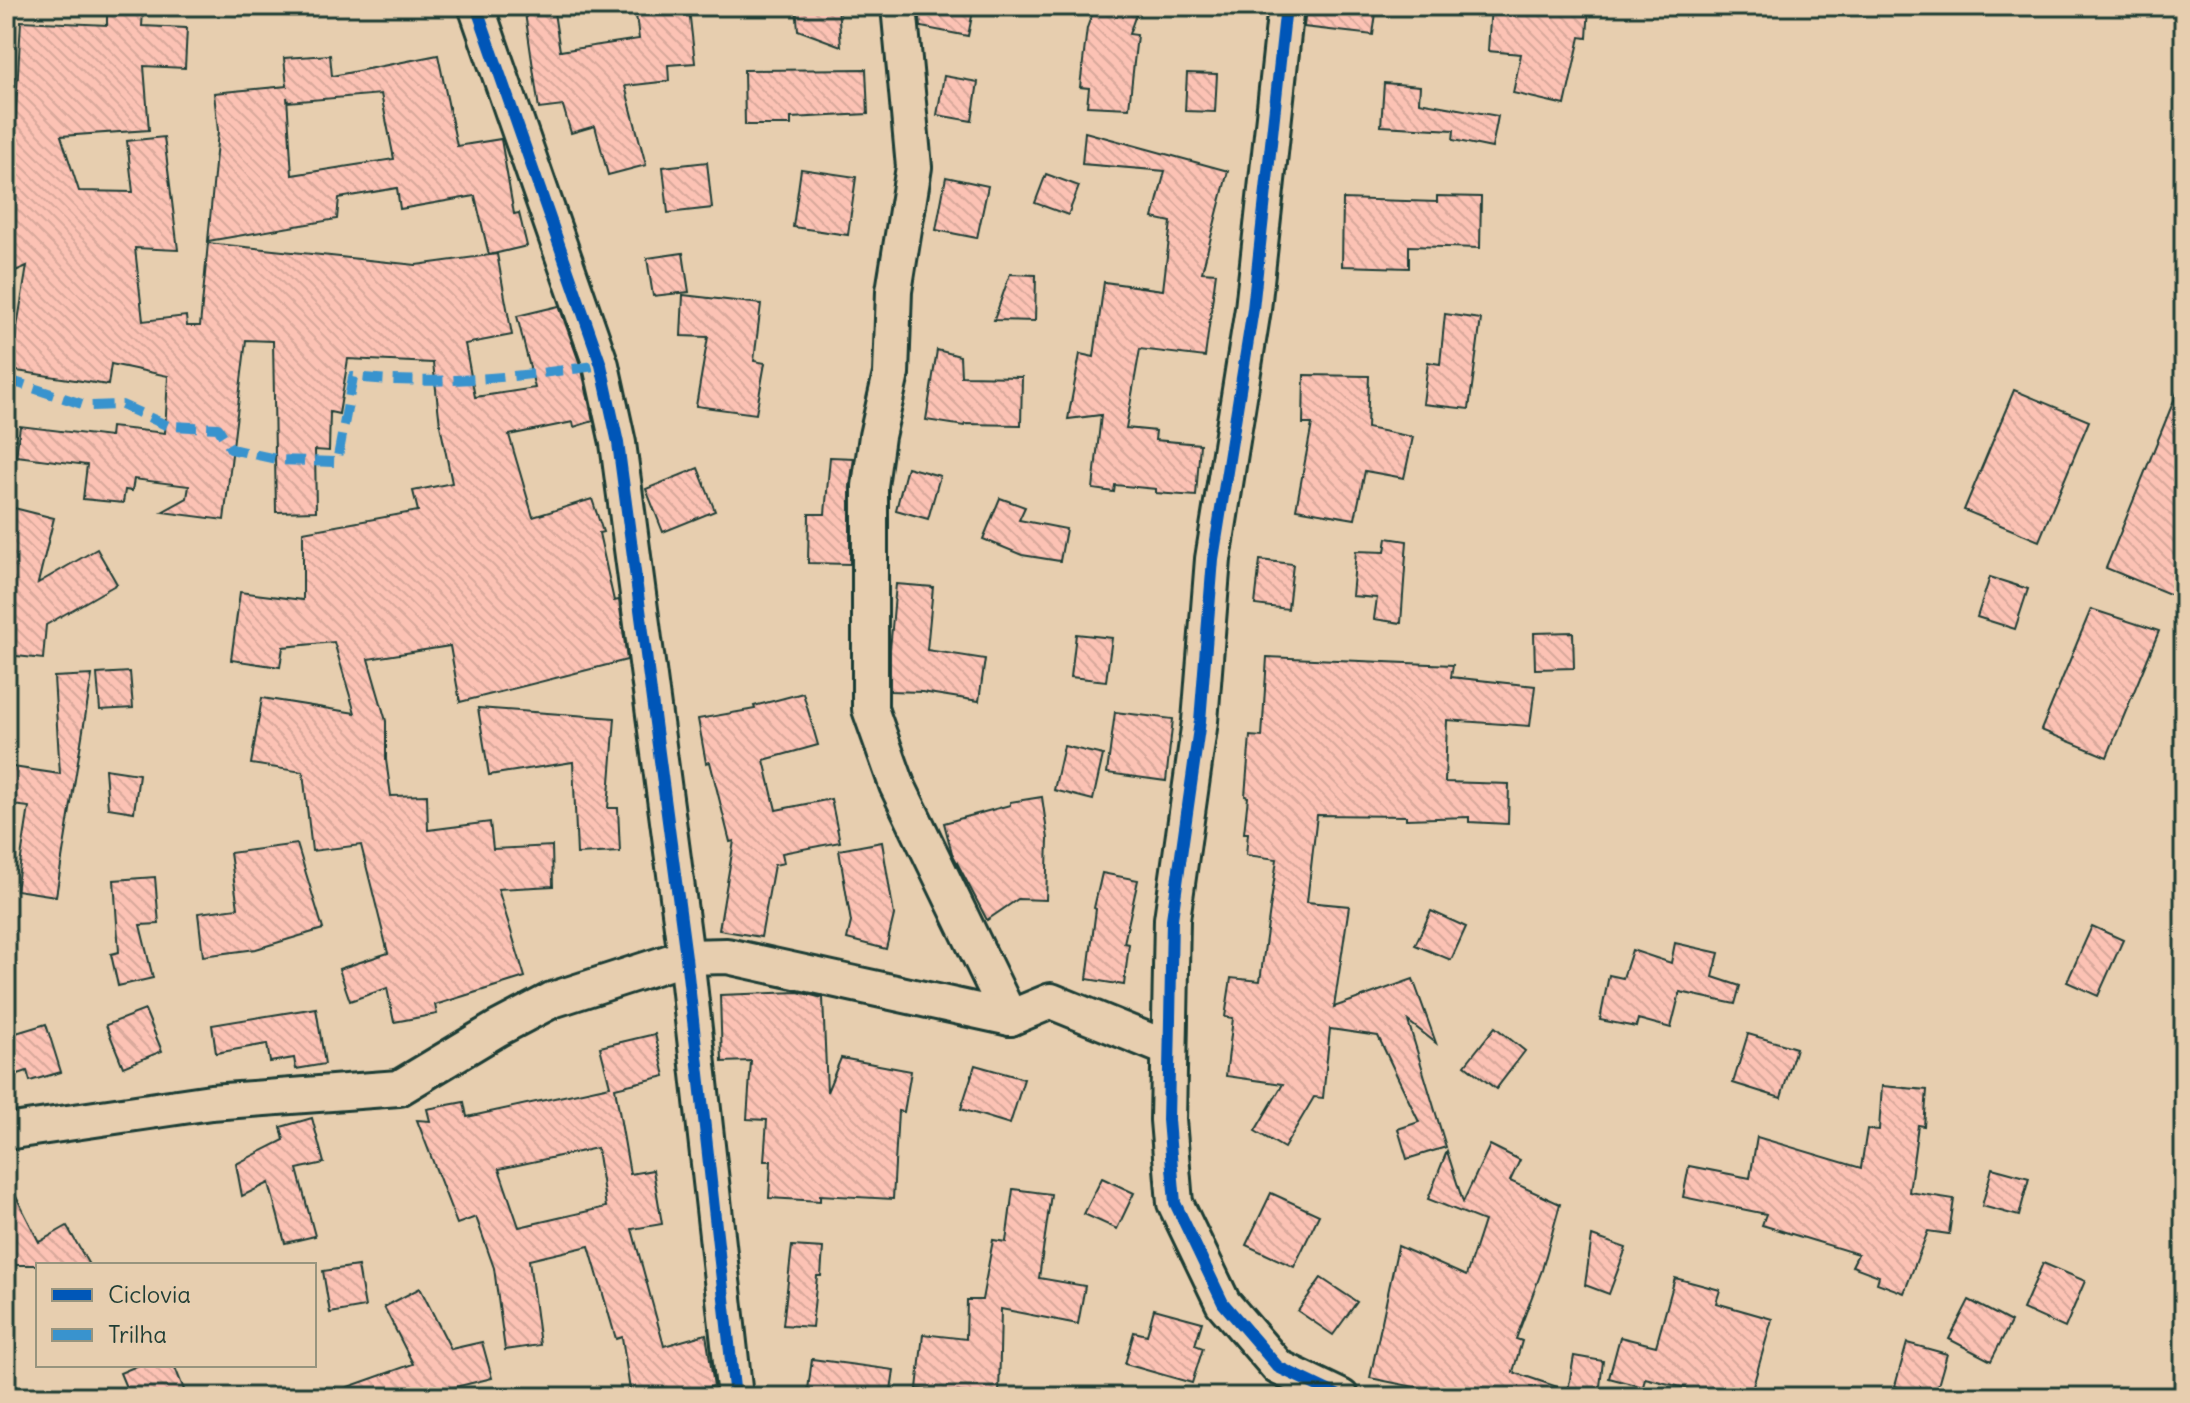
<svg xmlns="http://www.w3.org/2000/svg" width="2190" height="1403" viewBox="0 0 2190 1403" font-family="Delius,sans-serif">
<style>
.building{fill:url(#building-back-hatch);stroke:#1f3d34;stroke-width:2;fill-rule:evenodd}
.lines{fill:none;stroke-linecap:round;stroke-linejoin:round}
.minor-casing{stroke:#1f3d34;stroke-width:40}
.minor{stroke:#e7ceaf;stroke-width:34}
.quiet{stroke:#3993ce;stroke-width:10;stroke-dasharray:20 10;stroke-linecap:butt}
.cycleway-casing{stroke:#e7ceaf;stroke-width:17}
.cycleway{stroke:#0057b8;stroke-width:12}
</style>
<defs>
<pattern id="building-back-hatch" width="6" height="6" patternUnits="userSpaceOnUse" patternTransform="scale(2)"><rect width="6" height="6" fill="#fcc2b4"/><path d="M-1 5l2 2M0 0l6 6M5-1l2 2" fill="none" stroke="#d8a89b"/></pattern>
</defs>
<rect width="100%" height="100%" fill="#e7ceaf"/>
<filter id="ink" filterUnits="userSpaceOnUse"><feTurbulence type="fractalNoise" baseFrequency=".0125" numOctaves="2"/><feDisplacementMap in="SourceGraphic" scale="16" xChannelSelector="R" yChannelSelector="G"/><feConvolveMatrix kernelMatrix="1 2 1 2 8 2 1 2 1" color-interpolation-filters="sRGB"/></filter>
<g filter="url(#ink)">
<g class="building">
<path d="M524,6H553L560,51L639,39L636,15L689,9L695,63L668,65L669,81L625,86L646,165L608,175L595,126L571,133L563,106L539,109Z"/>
<path d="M796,6H838L841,46L798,30Z"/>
<path d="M919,6H974L968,36L921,27Z"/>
<path d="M1095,6H1139L1129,34L1137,35L1129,108L1087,106L1089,88L1080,87L1087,28Z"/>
<path d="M1306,6H1377L1373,35L1304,27Z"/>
<path d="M1491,6L1550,8V6H1589L1587,38L1580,37L1565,105L1513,93L1521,54L1488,51Z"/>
<path d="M107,10L143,12L142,26L187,28L185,68L144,66L149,130L61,136L79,191L133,192L127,141L164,137L178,250L135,248L143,321L186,316L187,326H200L208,243L416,265L497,254L512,335L465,344L475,397L535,388L517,316L559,306L582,370L593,421L574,427L573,422L509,435L533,517L592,499L603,532L599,533L614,601L619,600L627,660L460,702L450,646L368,659L386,721V760L391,796L427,795L428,830L490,822L493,849L552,846L553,886L498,889L525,977L435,1005L437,1014L394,1022L387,988L350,1001L339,969L388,953L361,845L312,851L303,772L251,764L262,698L355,713L334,642L283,647L280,667L231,660L240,592L303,600V532L418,511L413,491L452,483L440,425L433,363L348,359L339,414L330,412L329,451L315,450L316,511L276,512L273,341L246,340L224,520L162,512L187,498L189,486L134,479L132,491L125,490L123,503L83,499L87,465L16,456L20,426L110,437L111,427L165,433L168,376L111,364L108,385L10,370L27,266L6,275V166L12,177L21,21L107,25Z"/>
<path d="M330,55L332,76L438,55L457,146L501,139L514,214L519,213L527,246L489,255L475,196L400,209L397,188L339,198L337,219L208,241L218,131L214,93L287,86L284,58ZM381,94L394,159L292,175L287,97L288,102Z"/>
<path d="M866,69L868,114L791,118V125H745L744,70Z"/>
<path d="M1187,73L1217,74L1215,112L1185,111Z"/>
<path d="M944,76L978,82L972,121L937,115Z"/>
<path d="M1384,83L1420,86L1419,102L1498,116L1492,148L1453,140L1454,130L1381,126Z"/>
<path d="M1085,132L1228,171L1202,272L1216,273L1205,357L1140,349L1126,428L1156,431L1155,440L1200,444L1196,496L1156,493V489L1115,485L1114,492L1093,489L1101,415L1068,419L1080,354L1094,357L1104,282L1163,290L1171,222L1153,218L1165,171L1082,164Z"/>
<path d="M707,162L712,208L668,213L663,167Z"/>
<path d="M801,169L856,177L848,235L793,227Z"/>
<path d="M1046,174L1079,186L1068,215L1035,203Z"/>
<path d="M946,177L988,186L977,238L936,230Z"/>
<path d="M1437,196L1481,197L1480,248L1409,246V268L1342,266L1343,199L1437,202Z"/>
<path d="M683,253L689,292L653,296L647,258Z"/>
<path d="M1010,274L1036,275L1035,321L994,320Z"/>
<path d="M683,295L761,304L754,361L765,363L756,414L696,406L708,337L681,336Z"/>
<path d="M1445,314L1481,319L1469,409L1423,404L1428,362L1440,364Z"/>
<path d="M937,350L960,356L961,376L1022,377L1021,425L965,424L964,426L926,420Z"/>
<path d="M1304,375L1369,376L1367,428L1413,437L1404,478L1365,471L1355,519L1296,509L1312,424H1303Z"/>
<path d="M2183,378L2184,578L2177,597L2106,568Z"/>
<path d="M2014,390L2089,421L2039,541L1964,510Z"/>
<path d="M830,457L854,458L850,486V564L808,563L809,514H825Z"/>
<path d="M907,467L940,476L928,519L896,510Z"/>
<path d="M698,468L715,511L663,532L646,489Z"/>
<path d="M1000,498L1025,507L1019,520L1066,529L1060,561L1022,555L983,539Z"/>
<path d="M6,506L54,518L38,583L97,549L117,584L46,625L43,659L8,655L13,613L6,612Z"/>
<path d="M1387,538L1407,541L1401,623L1374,619L1377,598L1352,596L1356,551L1385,552Z"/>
<path d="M1260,560L1293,564L1288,609L1255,605Z"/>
<path d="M1990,577L2028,589L2015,629L1977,617Z"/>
<path d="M896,584L933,587L927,650L985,659L979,701L922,692L890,691V650Z"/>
<path d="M2091,609L2159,631L2107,757L2041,730Z"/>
<path d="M1573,632L1574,668L1535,669L1534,633Z"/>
<path d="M1076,634L1112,638L1106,681L1071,677Z"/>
<path d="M1267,657L1453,665L1451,677L1535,686L1530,726L1447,720L1445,782L1509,784L1508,824L1469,822V817L1406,819V816L1317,815L1307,902L1349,906L1334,1007L1413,979L1436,1043L1408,1021L1446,1147L1407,1159L1398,1129L1419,1122L1378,1036L1330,1029L1323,1098L1314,1097L1284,1148L1255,1131L1283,1084L1226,1076L1233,1018L1225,1017L1231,978L1260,981L1277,859L1246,855L1248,833H1244L1248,797L1245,796L1250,736L1262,737Z"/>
<path d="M130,672L133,708L100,710L97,674Z"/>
<path d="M92,675L56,896L16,890L29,807L6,804V766L60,774L54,677Z"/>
<path d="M803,693L818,745L764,760L776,810L831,799L840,842L782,853L784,863L774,865L761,937L719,930L734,841L730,842L710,762L706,763L698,719L755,709L754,706Z"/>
<path d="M478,708L615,718L608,808H618L620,852L577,854L573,762L489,775Z"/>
<path d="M1115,712L1173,719L1166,781L1107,773Z"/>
<path d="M1064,746L1103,755L1093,800L1054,790Z"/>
<path d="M105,769L139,774L134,812L108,808Z"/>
<path d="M1042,797L1048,839L1046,900L1018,899L987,920L952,853L944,823L1010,805V802Z"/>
<path d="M882,842L894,915L886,949L847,939L851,922L839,850Z"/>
<path d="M297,844L323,929L256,949L203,956L198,913L238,908L230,853Z"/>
<path d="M1102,873L1138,880L1124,943L1129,944L1124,985L1087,979L1096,909L1094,908Z"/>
<path d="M155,877L159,924L140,925L153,978L118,986L111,954L119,952L114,880Z"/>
<path d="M1431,911L1466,927L1451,960L1415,945Z"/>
<path d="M2092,926L2123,940L2098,996L2067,982Z"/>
<path d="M1675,943L1719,953L1713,977L1740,986L1735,1004L1680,992L1671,1028L1638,1019L1636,1027L1600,1020L1609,975L1623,978L1632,950L1671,963Z"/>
<path d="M798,992L823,998L827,1092L841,1058L911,1071L904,1112L898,1111L893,1199L820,1195V1201L769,1198L771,1161H764L767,1120L747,1119L751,1061L722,1062L720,995Z"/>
<path d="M316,1008L325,1064L296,1069L294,1058L270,1062L267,1044L216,1053L212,1025Z"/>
<path d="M145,1010L162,1051L123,1067L106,1025Z"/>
<path d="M46,1024L61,1072L30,1081L27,1071L6,1078V1036Z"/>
<path d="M1495,1027L1525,1051L1496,1089L1465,1065Z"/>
<path d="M655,1034L665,1076L615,1088L630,1174L653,1170L662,1224L632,1229L664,1346L706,1334L714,1386L675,1397H631L622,1337L616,1339L589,1246L529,1260L540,1345L505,1350L494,1268L476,1217L457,1224L417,1120L430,1121L427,1109L464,1102L467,1117L610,1086L600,1047ZM597,1148L606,1207L519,1227L499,1169Z"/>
<path d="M1748,1034L1796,1048L1781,1098L1733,1083Z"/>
<path d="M975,1065L1024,1079L1010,1124L961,1109Z"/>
<path d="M1882,1086L1927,1090L1924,1126L1918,1125L1909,1192L1954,1199L1949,1234L1928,1231L1904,1293L1877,1283L1879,1276L1852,1266L1858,1254L1762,1225L1766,1214L1683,1197L1689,1166L1750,1178L1757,1137L1861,1168L1867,1129L1879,1130Z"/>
<path d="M312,1118L324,1163L297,1169L315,1236L285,1243L269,1183L242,1196L236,1164L284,1140L281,1127Z"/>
<path d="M1490,1145L1520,1160L1510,1181L1560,1204L1542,1270L1516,1339L1522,1341L1513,1372L1572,1392L1571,1397H1433L1434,1391L1370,1378L1398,1246L1466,1276L1484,1221L1428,1199L1447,1151L1463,1202Z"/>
<path d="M1992,1168L2029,1178L2019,1216L1982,1206Z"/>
<path d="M6,1177L39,1242L67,1226L89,1265H6Z"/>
<path d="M1102,1178L1134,1193L1117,1229L1084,1214Z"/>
<path d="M1013,1189L1051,1194L1039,1278L1085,1286L1078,1324L1001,1309L999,1397H967L968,1393L917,1389L923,1334L966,1339L967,1300H982L993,1240L1006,1242Z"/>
<path d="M1271,1193L1319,1215L1294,1267L1246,1245Z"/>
<path d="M1592,1236L1626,1248L1609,1294L1585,1285Z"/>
<path d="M792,1246L823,1248L821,1276H817L812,1327L783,1325Z"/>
<path d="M2043,1263L2085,1281L2065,1328L2023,1309Z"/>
<path d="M358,1266L365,1307L330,1313L323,1271Z"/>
<path d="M1321,1278L1357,1302L1333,1335L1298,1311Z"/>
<path d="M1675,1278L1720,1290L1716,1303L1772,1319L1750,1397H1699L1701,1392L1645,1378L1643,1387L1609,1378L1620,1337L1656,1346Z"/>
<path d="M420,1288L451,1349L482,1342L492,1378L415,1397H331V1393L413,1364L384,1307Z"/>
<path d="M1969,1300L2011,1322L1991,1361L1949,1339Z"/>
<path d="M1154,1309L1202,1322L1195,1345L1203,1348L1192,1383L1125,1364L1134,1332L1147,1335Z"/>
<path d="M1907,1343L1947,1354L1935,1396L1895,1386Z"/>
<path d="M1574,1356L1603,1361L1599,1395L1568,1391Z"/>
<path d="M812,1359L894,1370L890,1397H807Z"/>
<path d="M139,1365H174L187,1397H130L120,1373Z"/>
</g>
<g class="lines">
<g class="minor-casing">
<g id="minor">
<path d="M476,6L601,365L618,443L686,957L735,1397"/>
<path d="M899,6L914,167L894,291L891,374L877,436L870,486V709L897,785L1010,1018"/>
<path d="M1286,6L1253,309L1213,559L1200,721L1172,919L1168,1120L1175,1203L1223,1303L1278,1367L1341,1397"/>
<path d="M6,1132L211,1102L399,1088L497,1029L552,1000L686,957L727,956L1010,1018L1051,1001L1169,1049"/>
</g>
</g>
<use href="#minor" class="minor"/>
<path class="quiet" d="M6,379L88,406L122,405L168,426L218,428L231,449L280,460L337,462L353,377C437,386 518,377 601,365"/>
<g class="cycleway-casing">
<g id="cycleway">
<path d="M476,6L601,365L618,443L686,957L735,1397"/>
<path d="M1286,6L1253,309L1213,559L1200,721L1172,919L1168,1120L1175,1203L1223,1303L1278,1367L1341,1397"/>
</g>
</g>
<use href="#cycleway" class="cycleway"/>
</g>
</g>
<rect width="2190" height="1403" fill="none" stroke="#e7ceaf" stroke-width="32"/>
<rect x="16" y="16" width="2158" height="1371" fill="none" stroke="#1f3d34" stroke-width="3" filter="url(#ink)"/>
<rect x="36" y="1263" width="280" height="104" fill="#e7ceaf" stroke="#97947e" stroke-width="2"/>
<rect x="52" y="1289" width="40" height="12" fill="#0057b8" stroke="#97947e" stroke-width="2"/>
<text x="108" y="1303" font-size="24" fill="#1f3d34">Ciclovia</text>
<rect x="52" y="1329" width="40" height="12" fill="#3993ce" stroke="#97947e" stroke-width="2"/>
<text x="108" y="1343" font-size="24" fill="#1f3d34">Trilha</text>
</svg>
